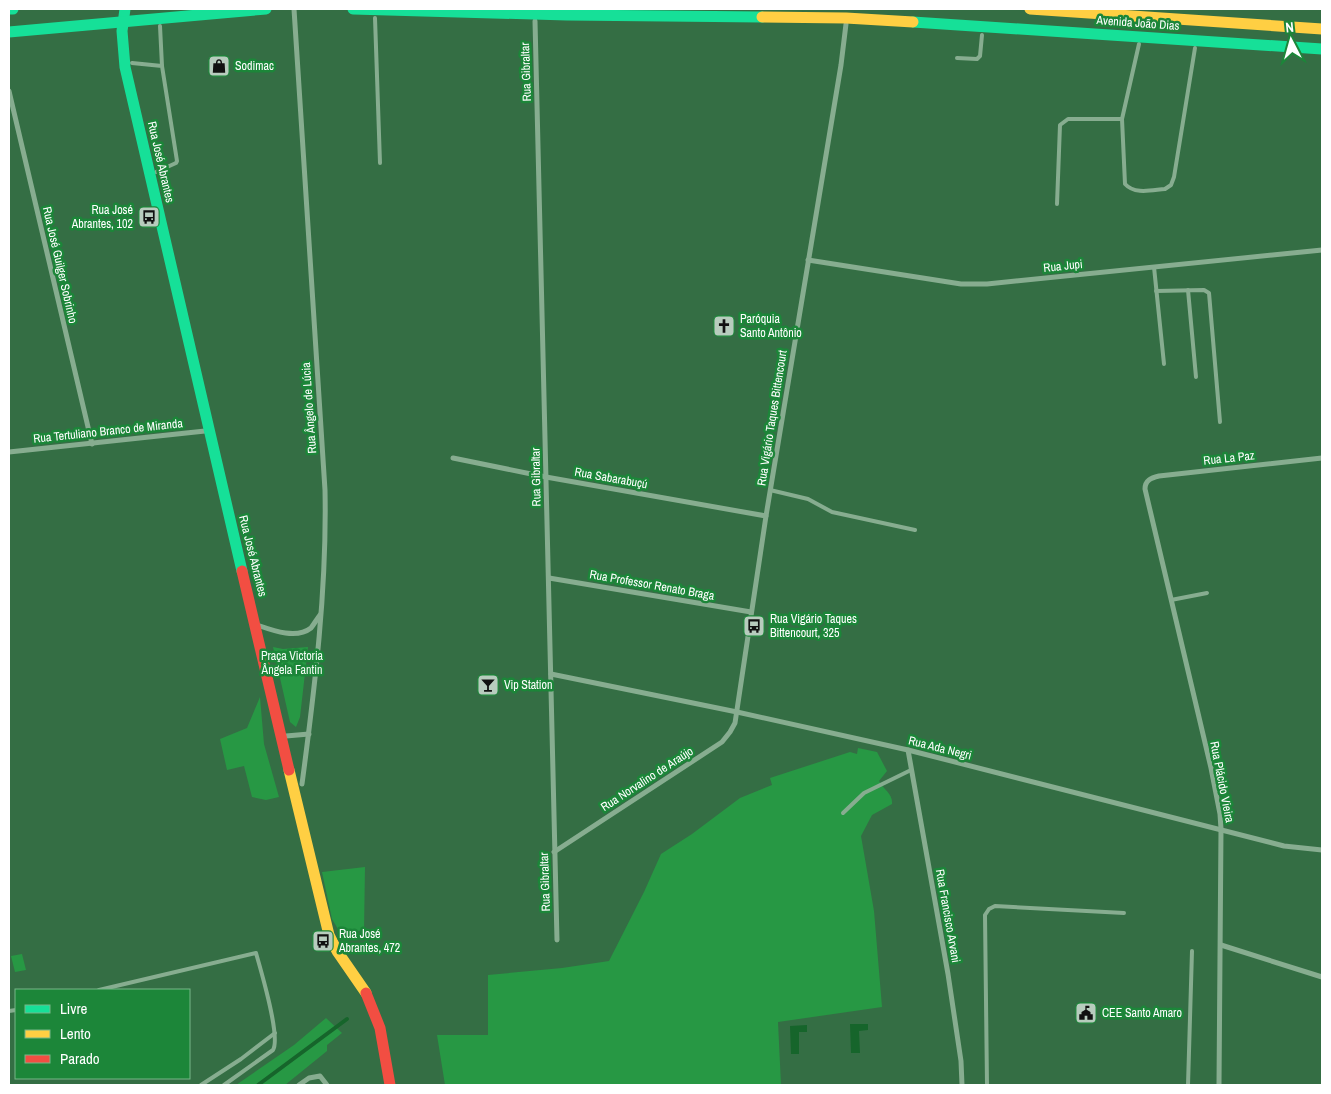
<svg xmlns="http://www.w3.org/2000/svg" width="1331" height="1094" viewBox="0 0 1331 1094" font-family="'Archivo Narrow',sans-serif">
<style>
.green{fill:#279844}
.water{fill:#16652b}
.lines{fill:none;stroke-linecap:round;stroke-linejoin:round}
.stream{stroke:#16652b;stroke-width:4}
.lane{stroke:#87ad90;stroke-width:4}
.street{stroke:#87ad90;stroke-width:5}
.fast{stroke:#16e098;stroke-width:11}
.slow{stroke:#ffcf43;stroke-width:11}
.jam{stroke:#f24e42;stroke-width:11}
.labels{text-anchor:middle;stroke-width:5;stroke-linejoin:round;paint-order:stroke}
.street-label{font-size:12px;fill:#fff;stroke:#1c8639}
.poi-label{font-size:12px;fill:#fff;stroke:#1c8639;text-anchor:start}
.park-label{font-size:12px;fill:#f4fef7;stroke:#1c8639}
</style>
<rect width="100%" height="100%" fill="#346e44"/>
<g class="green">
<path d="M273,647L283,649L308,647L300,717L296,727L290,722Z"/>
<path d="M260,697L264,744L279,797L266,800L252,797L244,766L227,770L220,739L247,728Z"/>
<path d="M858,748L877,752L887,771L879,781C884,790 893,794 892,804L872,815L861,836L874,911L882,1007L778,1022L781,1085H445L437,1035H488V975L562,968L609,961L644,892L661,854L692,834L740,798L772,785L770,778L850,752L857,754Z"/>
<path d="M365,867L364,930L341,934L332,919L322,872Z"/>
<path d="M22,954L26,970L15,972L11,956Z"/>
<path d="M326,1018L342,1033L327,1045V1051L285,1085H236L294,1045Z"/>
</g>
<g class="water">
<path d="M850,1024H868V1030L859,1031L860,1053H851Z"/>
<path d="M807,1025V1032H799V1054H791L790,1026Z"/>
</g>
<g class="lines">
<path class="stream" d="M258,1085L347,1019"/>
<g class="lane">
<path d="M375,18L380,163"/>
<path d="M160,26L162,66"/>
<path d="M957,58L977,59L980,56L982,35"/>
<path d="M132,63L162,66L177,161L176,163L156,172"/>
<path d="M1122,119L1125,184C1135,195 1152,190 1165,189L1171,185L1174,177L1195,48"/>
<path d="M1057,204L1060,125L1068,119H1122L1139,44"/>
<path d="M1154,267L1164,364"/>
<path d="M1188,290L1196,377"/>
<path d="M1156,291L1204,290L1209,293L1220,422"/>
<path d="M770,490L808,499L832,512L915,530"/>
<path d="M1171,600L1207,593"/>
<path d="M843,813L864,793L911,770"/>
<path d="M99,990L256,953C261,971 281,1037 273,1050L224,1085"/>
<path d="M9,1011L16,1010"/>
<path d="M201,1085L241,1059L275,1033"/>
<path d="M987,1085L985,915L989,909L995,906L1124,913"/>
<path d="M1188,1085L1192,951"/>
</g>
<g class="street">
<path d="M294,9L325,490C327,588 315,686 302,784"/>
<path d="M535,21L557,940"/>
<path d="M9,91L92,444"/>
<path d="M808,260L961,284H987L1322,250"/>
<path d="M9,452L205,431"/>
<path d="M453,458L546,477L766,516"/>
<path d="M549,578L751,612"/>
<path d="M260,626C274,631 297,639 311,628C314,624 317,619 320,615"/>
<path d="M551,674L737,712L908,750L1284,846L1322,850"/>
<path d="M286,736L309,734"/>
<path d="M908,750L948,974L961,1061L962,1085"/>
<path d="M554,852L722,742L730,732L735,723L766,516L841,65L846,24"/>
<path d="M1221,945L1322,977"/>
<path d="M299,1085L309,1078L320,1076L327,1085"/>
<path d="M1219,1085L1221,829L1220,814L1211,768L1145,489C1145,480 1151,478 1159,476L1322,458"/>
</g>
<g class="fast">
<path d="M9,9H13"/>
<path d="M125,9L122,31L125,67L242,571"/>
<path d="M353,9L567,15L762,17"/>
<path d="M913,22L1322,49"/>
<path d="M9,32L266,9"/>
</g>
<g class="slow">
<path d="M1030,9L1322,29"/>
<path d="M762,17L846,18L913,22"/>
<path d="M289,770L329,935L337,951L366,993"/>
</g>
<g class="jam">
<path d="M242,571L289,770"/>
<path d="M366,993L380,1028L390,1085"/>
</g>
</g>
<defs>
<g id="shop-square" transform="scale(1.125)"><rect x="-9" y="-9" width="18" height="18" rx="4" fill="#b8ccbe" stroke="#1c8639"/><path d="M-5-2.5h2.3a2.7 3.5 0 0 1 5.4 0H5L5.5 6h-11ZM-1.5-2.5h3a1.5 2.3 0 0 0-3 0Z" fill="#111"/></g>
<g id="bus-square" transform="scale(1.125)"><rect x="-9" y="-9" width="18" height="18" rx="4" fill="#b8ccbe" stroke="#1c8639"/><path d="M-5-6H5V4H4V6H2V4H-2V6H-4V4H-5ZM-3.5-4V0h7V-4ZM-3.5 1.2v1.5H-2V1.2ZM2 1.2v1.5H3.5V1.2Z" fill="#111"/></g>
<g id="church-square" transform="scale(1.125)"><rect x="-9" y="-9" width="18" height="18" rx="4" fill="#b8ccbe" stroke="#1c8639"/><path d="M-1.2-6h2.4v3.5h3.3v2.4h-3.3V6h-2.4V-.1h-3.3v-2.4h3.3Z" fill="#111"/></g>
<g id="bar-square" transform="scale(1.125)"><rect x="-9" y="-9" width="18" height="18" rx="4" fill="#b8ccbe" stroke="#1c8639"/><path d="M-6-5H6L.8 .8V4.5H3.5V6h-7V4.5H-.8V.8Z" fill="#111"/></g>
<g id="civic-square" transform="scale(1.125)"><rect x="-9" y="-9" width="18" height="18" rx="4" fill="#b8ccbe" stroke="#1c8639"/><path d="M-.6-6.5H3V-4.5H.6V-3L4-1V1h2V6H-6V1h2V-1L-.6-3ZM-1.2 2.5V6h2.4V2.5Z" fill="#111"/></g>
</defs>
<g fill-rule="evenodd">
<use href="#shop-square" x="219" y="66"/>
<use href="#bus-square" x="149" y="217"/>
<use href="#church-square" x="724" y="326"/>
<use href="#bus-square" x="754" y="626"/>
<use href="#bar-square" x="488" y="685"/>
<use href="#bus-square" x="323" y="941"/>
<use href="#civic-square" x="1086" y="1013"/>
</g>
<g class="labels">
<g class="street-label">
<text transform="translate(1138 23) rotate(4)" y="4">Avenida João Dias</text>
<text transform="translate(526 72) rotate(-92)" y="4">Rua Gibraltar</text>
<text transform="translate(161 162) rotate(77)" y="4">Rua José Abrantes</text>
<text transform="translate(60 265) rotate(77)" y="4">Rua José Guilger Sobrinho</text>
<text transform="translate(1063 266) rotate(-6)" y="4">Rua Jupi</text>
<text transform="translate(309 408) rotate(-94)" y="4">Rua Ângelo de Lúcia</text>
<text transform="translate(772 418) rotate(-81)" y="4">Rua Vigário Taques Bittencourt</text>
<text transform="translate(108 431) rotate(-6)" y="4">Rua Tertuliano Branco de Miranda</text>
<text transform="translate(1229 458) rotate(-6)" y="4">Rua La Paz</text>
<text transform="translate(536 477) rotate(-91)" y="4">Rua Gibraltar</text>
<text transform="translate(611 478) rotate(10)" y="4">Rua Sabarabuçú</text>
<text transform="translate(253 556) rotate(76)" y="4">Rua José Abrantes</text>
<text transform="translate(652 585) rotate(10)" y="4">Rua Professor Renato Braga</text>
<text transform="translate(940 748) rotate(14)" y="4">Rua Ada Negri</text>
<text transform="translate(647 779) rotate(-33)" y="4">Rua Norvalino de Araújo</text>
<text transform="translate(1222 782) rotate(79)" y="4">Rua Plácido Vieira</text>
<text transform="translate(545 882) rotate(-92)" y="4">Rua Gibraltar</text>
<text transform="translate(948 916) rotate(80)" y="4">Rua Francisco Arvani</text>
</g>
<g class="poi-label">
<text x="235" y="70">Sodimac</text>
<text x="133" y="214" text-anchor="end">Rua José<tspan x="133" dy="14">Abrantes, 102</tspan></text>
<text x="740" y="323">Paróquia<tspan x="740" dy="14">Santo Antônio</tspan></text>
<text x="770" y="623">Rua Vigário Taques<tspan x="770" dy="14">Bittencourt, 325</tspan></text>
<text x="504" y="689">Vip Station</text>
<text x="339" y="938">Rua José<tspan x="339" dy="14">Abrantes, 472</tspan></text>
<text x="1102" y="1017">CEE Santo Amaro</text>
</g>
<g class="park-label">
<text x="292" y="660">Praça Victoria<tspan x="292" dy="14">Ângela Fantin</tspan></text>
</g>
</g>
<rect width="1331" height="1094" fill="none" stroke="#ffffff" stroke-width="20"/>
<rect x="15" y="989" width="175" height="90" fill="#1c8639" stroke="#77b688"/>
<rect x="25" y="1005" width="25" height="8" fill="#16e098" stroke="#77b688"/>
<text x="60" y="1014" font-size="15" fill="#ffffff">Livre</text>
<rect x="25" y="1030" width="25" height="8" fill="#ffcf43" stroke="#77b688"/>
<text x="60" y="1039" font-size="15" fill="#ffffff">Lento</text>
<rect x="25" y="1055" width="25" height="8" fill="#f24e42" stroke="#77b688"/>
<text x="60" y="1064" font-size="15" fill="#ffffff">Parado</text>
<g transform="translate(1291 40) rotate(354)" stroke="#1c8639" stroke-width="4" paint-order="stroke">
<path d="M0-4L9 19L0 12L-9 19Z" fill="#ffffff"/>
<text y="-8" font-size="14" font-weight="bold" text-anchor="middle" fill="#ffffff">N</text>
</g>
</svg>
